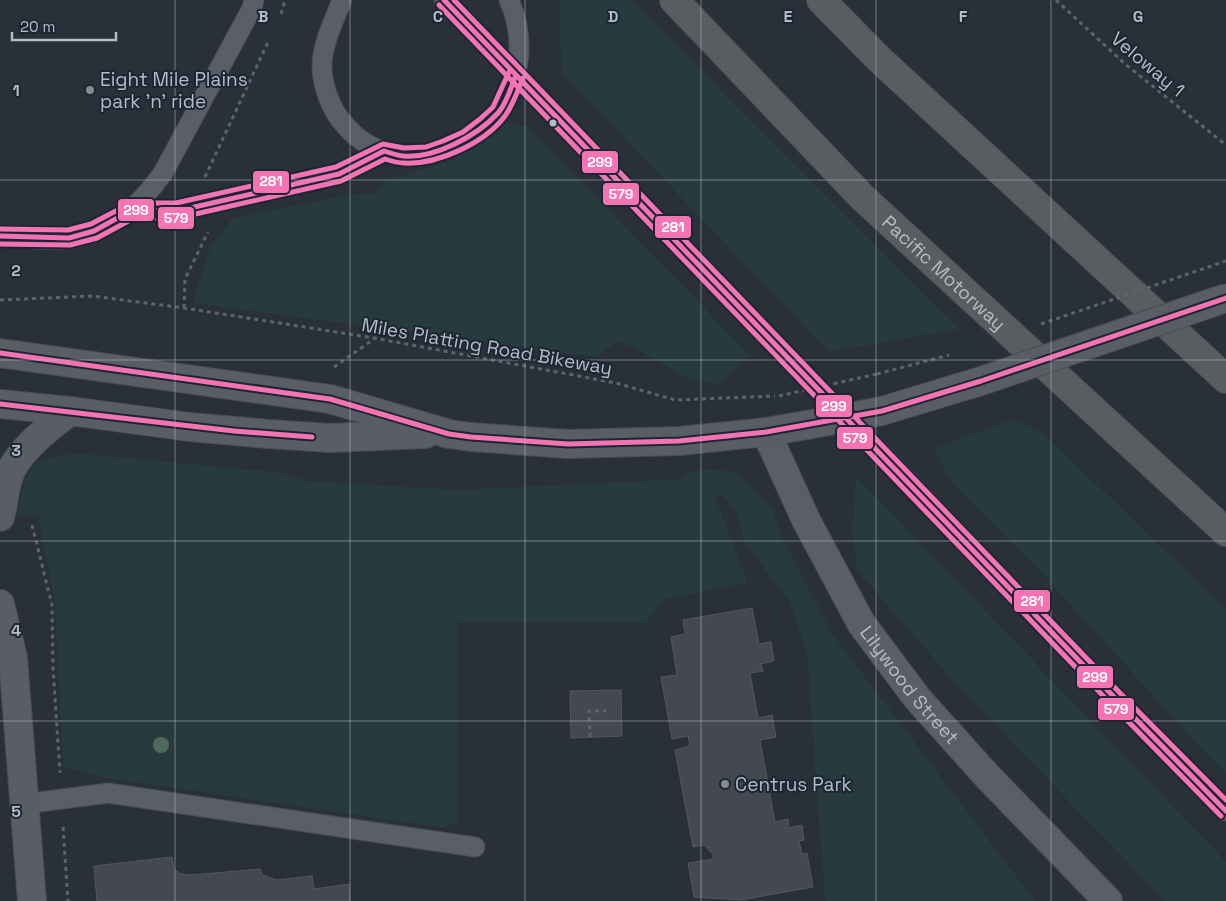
<svg xmlns="http://www.w3.org/2000/svg" width="1226" height="901" viewBox="0 0 1226 901" font-family="'Space Grotesk',sans-serif">
<style>
.green{fill:#273a3e}
.building{fill:#444950;stroke:#52575f}
.lines{fill:none;stroke-linecap:round;stroke-linejoin:round}
.lane-casing{stroke:#484c53;stroke-width:21}
.street-casing{stroke:#484c53;stroke-width:30}
.secondary-casing{stroke:#484c53;stroke-width:30}
.highway-casing{stroke:#474c53;stroke-width:30}
.path{stroke:#5d636a;stroke-width:3;stroke-dasharray:4 4;stroke-linecap:butt}
.lane{stroke:#5a5e66;stroke-width:19}
.street{stroke:#5a5e66;stroke-width:28}
.secondary{stroke:#595d64;stroke-width:28}
.highway{stroke:#5a5d60;stroke-width:28}
.secondary-bridge-casing{stroke:#484c53;stroke-width:30;stroke-linecap:butt}
.path-bridge{stroke:#5d636a;stroke-width:3;stroke-dasharray:4 4;stroke-linecap:butt}
.secondary-bridge{stroke:#595d64;stroke-width:28}
.bus-1-casing{stroke:#1d2633;stroke-width:9}
.bus-2-casing{stroke:#1d2633;stroke-width:9}
.bus-3-casing{stroke:#1d2633;stroke-width:9}
.bus-1{stroke:#f373b3;stroke-width:5}
.bus-2{stroke:#f373b3;stroke-width:5}
.bus-3{stroke:#f373b3;stroke-width:5}
.tree{fill:#4e6a5a}
.grid{fill:none;stroke:#b4bcc9;stroke-width:1;stroke-opacity:0.55}
.poi-dot{fill:#848b96;stroke:#1d2633;stroke-width:2}
.bus-dot{fill:#b4bcc9;stroke:#1d2633;stroke-width:2}
.labels{text-anchor:middle;stroke-width:4;stroke-linejoin:round;paint-order:stroke}
.street-label{font-size:19px;fill:#b4bcc9;stroke:#1d2633}
.poi-label{font-size:19px;fill:#b4bcc9;stroke:#1d2633;text-anchor:start}
.grid-label{font-size:16px;text-anchor:middle;font-weight:bold;fill:#b4bcc9;stroke:#1d2633;stroke-width:4;stroke-linejoin:round;paint-order:stroke}
.line-badge{stroke:#1d2633;stroke-width:2}
.badge-label{font-size:14px;text-anchor:middle;font-weight:bold;fill:#fff}
</style>
<rect width="100%" height="100%" fill="#2a3038"/>
<g class="green">
<path d="M560,0H631L959,329L829,352L563,74L559,29Z"/>
<path d="M504,121L528,127L751,356L718,384L692,380L630,346L617,341L596,357L193,303L210,248L232,219L345,195L376,194L384,181L448,162L481,143Z"/>
<path d="M1012,419L1043,433L1179,564L1226,608V772L1209,757L1039,570L952,483L934,449Z"/>
<path d="M85,454L275,472L308,481L458,490L682,479L689,473L709,469L734,472L753,487L773,510L780,533L833,635L1035,901H825L807,654L790,602L744,542L738,516L725,497L714,494L748,582L662,600L646,623L458,622V820L445,828L107,778L63,767L55,603L38,517L20,515L17,511L26,479L37,461L66,455Z"/>
<path d="M856,476L1226,862V901H1165L956,684L857,570L852,529Z"/>
</g>
<g class="building">
<path d="M752,608L759,644L771,642L774,661L761,664L763,671L750,673L758,718L772,715L776,737L760,740L775,822L788,819L789,828L802,825L804,840L799,841L802,854L807,853L813,887L741,900L694,897L688,863L713,859V854L704,845L693,847L675,750L690,746L688,736L672,739L661,677L677,675L671,637L685,634L683,620Z"/>
<path d="M621,690L622,736L571,738L570,691Z"/>
<path d="M172,857L174,869L181,874L190,875L260,869L263,875L277,880L312,876L314,889L349,884L350,901H97L94,866Z"/>
</g>
<g class="lines">
<g class="lane-casing">
<g id="lane">
<path d="M342,0C334,21 321,46 322,69C323,87 331,110 344,124C378,165 431,163 473,133C482,127 492,120 499,111C522,80 525,35 509,0"/>
<path d="M444,0L812,382"/>
<path d="M132,210L177,211L339,174L384,151"/>
<path d="M0,236C21,237 49,242 70,238C112,230 139,207 163,173L252,8L254,0"/>
<path d="M876,447L1115,698L1226,811"/>
<path d="M24,804L108,793L475,847"/>
</g>
</g>
<g class="street-casing">
<g id="street">
<path id="s1" d="M766,432L806,520L861,623L917,698L988,777L1108,901"/>
</g>
</g>
<g class="secondary-casing">
<g id="secondary">
<path d="M0,353L330,399L449,434L471,437L568,444L679,441L766,432L807,425"/>
<path d="M0,404L70,411L190,427L269,434L330,438L425,434"/>
<path d="M882,411L981,381"/>
<path d="M0,517C4,504 4,491 8,479C15,452 49,428 70,411"/>
<path d="M0,604L13,658L32,901"/>
</g>
</g>
<g class="highway-casing">
<g id="highway">
<path id="s2" d="M674,0L862,197L1226,532"/>
<path d="M821,0L878,58L1226,379"/>
</g>
</g>
<g class="path">
<path d="M1056,0L1125,64L1226,145"/>
<path d="M281,14L285,0"/>
<path d="M205,177L268,42"/>
<path d="M0,300L92,296L184,308L374,338L616,383L675,400L775,396"/>
<path d="M184,308L185,279L208,232"/>
<path d="M334,367L374,339"/>
<path d="M877,374L949,355"/>
<path d="M32,525L52,605L53,668L60,773"/>
<path d="M590,737L589,711H606"/>
<path d="M63,827L68,901"/>
</g>
<use href="#lane" class="lane"/>
<use href="#street" class="street"/>
<use href="#secondary" class="secondary"/>
<use href="#highway" class="highway"/>
<g class="secondary-bridge-casing">
<g id="secondary-bridge">
<path d="M981,381L1226,298"/>
<path d="M807,425L882,411"/>
</g>
</g>
<g class="path-bridge">
<path d="M1041,324L1226,261"/>
<path d="M779,396L877,374"/>
</g>
<use href="#secondary-bridge" class="secondary-bridge"/>
<g class="bus-1-casing">
<g id="bus-1">
<path d="M444,0L1115,698L1226,811"/>
<path d="M0,236L69,238L94,231L132,210L177,211L339,174L384,151C390,153 396,155 403,156C434,159 477,136 498,113C507,103 511,87 516,75"/>
<path d="M0,353L330,399L449,434L471,437L568,444L679,441L766,432L882,411L981,381L1226,298"/>
<path d="M0,404L234,431L312,437"/>
</g>
</g>
<g class="bus-2-casing">
<g id="bus-2">
<path d="M439,5L1110,703L1221,816"/>
<path d="M0,244L70,245L97,238L134,218H178L341,181L385,159C391,161 397,163 404,163C437,165 485,143 505,116C513,105 518,90 523,78"/>
</g>
</g>
<g class="bus-3-casing">
<g id="bus-3">
<path d="M454,0L1120,693L1226,800"/>
<path d="M0,229L68,230L91,224L131,203H176L336,167L383,144L404,148L426,147L443,141L463,132L480,119L493,107L509,72"/>
</g>
</g>
<use href="#bus-1" class="bus-1"/>
<use href="#bus-2" class="bus-2"/>
<use href="#bus-3" class="bus-3"/>
</g>
<circle class="tree" cx="161" cy="745" r="8"/>
<path class="grid" d="M175,0V901M350,0V901M525,0V901M701,0V901M876,0V901M1051,0V901M0,180H1226M0,360H1226M0,541H1226M0,721H1226"/>
<g class="poi-dot">
<circle cx="90" cy="90" r="5"/>
<circle cx="725" cy="784" r="5"/>
</g>
<circle class="bus-dot" cx="553" cy="123" r="4.5"/>
<g class="labels">
<g class="street-label">
<text transform="translate(1148 64) rotate(40)" y="7">Veloway 1</text>
<text dy="7" stroke="none"><textPath href="#s2" startOffset="384">Pacific Motorway</textPath></text>
<text transform="translate(487 346) rotate(10)" y="7">Miles Platting Road Bikeway</text>
<text dy="7" stroke="none"><textPath href="#s1" startOffset="292">Lilywood Street</textPath></text>
</g>
<g class="poi-label">
<text x="100" y="86">Eight Mile Plains<tspan x="100" dy="22">park 'n' ride</tspan></text>
<text x="735" y="791">Centrus Park</text>
</g>
</g>
<g class="grid-label">
<text x="263" y="22">B</text>
<text x="438" y="22">C</text>
<text x="613" y="22">D</text>
<text x="788" y="22">E</text>
<text x="963" y="22">F</text>
<text x="1138" y="22">G</text>
<text x="16" y="96">1</text>
<text x="16" y="276">2</text>
<text x="16" y="456">3</text>
<text x="16" y="636">4</text>
<text x="16" y="817">5</text>
</g>
<g class="line-badge">
<rect x="581" y="150" width="38" height="24" rx="5" fill="#f373b3"/>
<rect x="252" y="170" width="38" height="24" rx="5" fill="#f373b3"/>
<rect x="602" y="182" width="38" height="24" rx="5" fill="#f373b3"/>
<rect x="117" y="198" width="38" height="24" rx="5" fill="#f373b3"/>
<rect x="157" y="206" width="38" height="24" rx="5" fill="#f373b3"/>
<rect x="654" y="215" width="38" height="24" rx="5" fill="#f373b3"/>
<rect x="815" y="394" width="38" height="24" rx="5" fill="#f373b3"/>
<rect x="836" y="426" width="38" height="24" rx="5" fill="#f373b3"/>
<rect x="1013" y="589" width="38" height="24" rx="5" fill="#f373b3"/>
<rect x="1076" y="665" width="38" height="24" rx="5" fill="#f373b3"/>
<rect x="1097" y="697" width="38" height="24" rx="5" fill="#f373b3"/>
</g>
<g class="badge-label">
<text x="600" y="167">299</text>
<text x="271" y="186">281</text>
<text x="621" y="199">579</text>
<text x="136" y="215">299</text>
<text x="176" y="223">579</text>
<text x="673" y="232">281</text>
<text x="834" y="411">299</text>
<text x="855" y="443">579</text>
<text x="1032" y="606">281</text>
<text x="1095" y="682">299</text>
<text x="1116" y="714">579</text>
</g>
<path d="M12 32v8h104v-8" fill="none" stroke="#b4bcc9" stroke-width="2.5"/>
<text x="20" y="32" font-size="15" fill="#b4bcc9" stroke="#1d2633" stroke-width="4" paint-order="stroke">20 m</text>
</svg>
